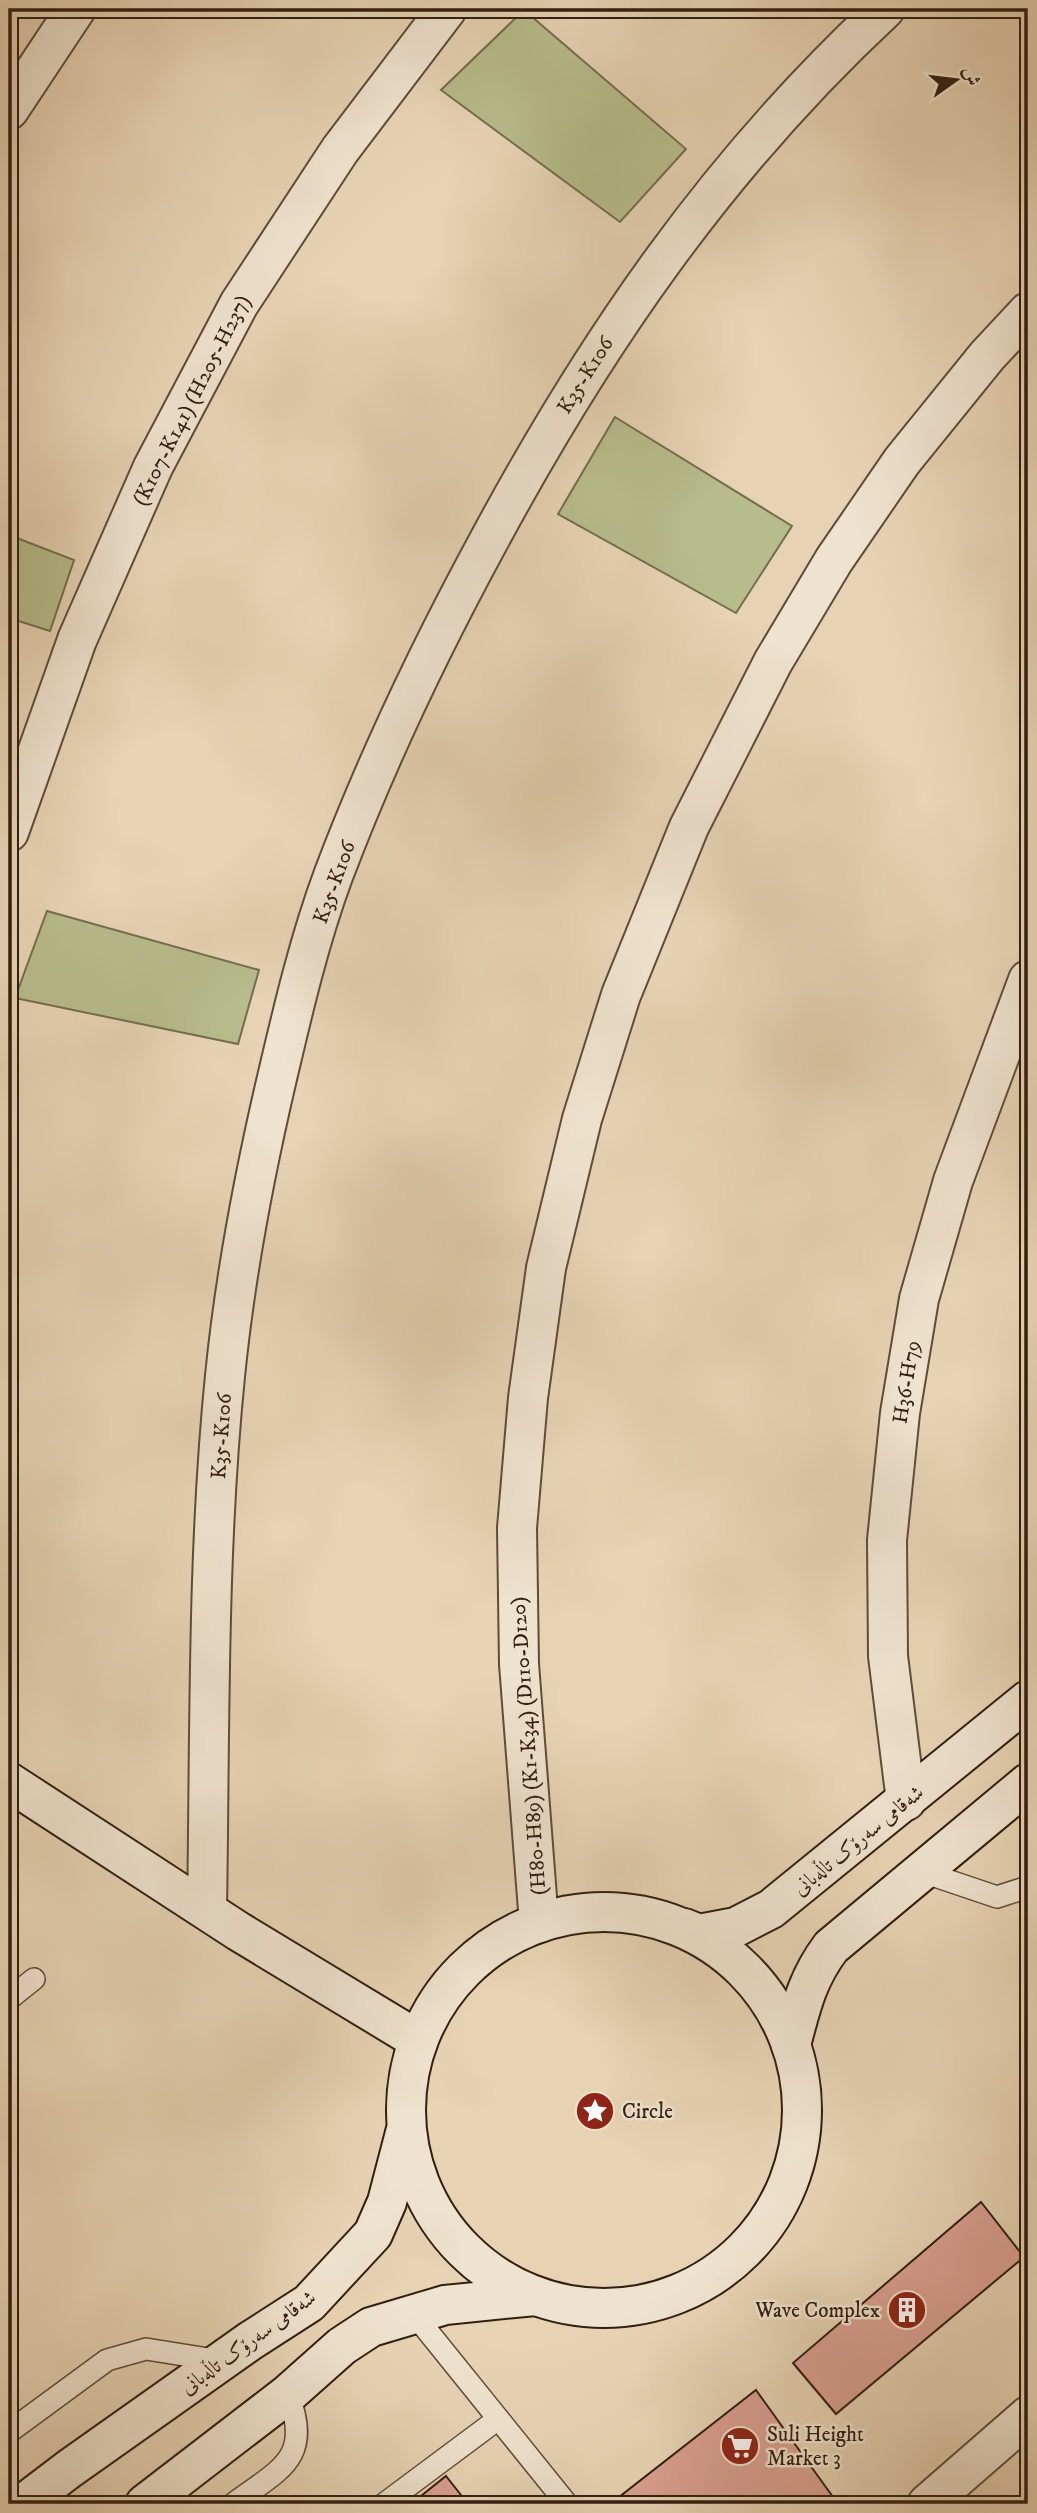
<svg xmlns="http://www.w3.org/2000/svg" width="1037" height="2513" viewBox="0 0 1037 2513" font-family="'IM FELL DW Pica',Amiri,serif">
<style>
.green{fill:#b7bc8c;stroke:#746e4e;stroke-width:2}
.building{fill:#daa092;stroke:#311f11;stroke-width:2}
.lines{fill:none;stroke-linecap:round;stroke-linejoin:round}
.lane-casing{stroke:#5e4c3a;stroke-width:24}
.street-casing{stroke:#5e4c3a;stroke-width:42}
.secondary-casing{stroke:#311f11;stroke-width:42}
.lane{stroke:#efe2ce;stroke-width:21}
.street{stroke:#efe2ce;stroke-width:38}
.secondary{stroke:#efe2ce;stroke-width:38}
.labels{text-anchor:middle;stroke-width:5;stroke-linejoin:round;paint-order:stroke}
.street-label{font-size:21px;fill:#311f11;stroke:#efe2ce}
.poi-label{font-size:21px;fill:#311f11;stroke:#efe2ce;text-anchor:start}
</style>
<rect width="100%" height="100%" fill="#e7d3b4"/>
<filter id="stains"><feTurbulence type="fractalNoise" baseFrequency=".00286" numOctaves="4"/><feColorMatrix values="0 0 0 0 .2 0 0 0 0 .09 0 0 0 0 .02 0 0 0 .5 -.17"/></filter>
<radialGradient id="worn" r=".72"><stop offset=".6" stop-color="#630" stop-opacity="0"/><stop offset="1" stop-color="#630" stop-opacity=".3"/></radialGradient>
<g class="green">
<path d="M524,10L686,149L620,222L441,90Z"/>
<path d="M615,417L792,526L736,613L558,514Z"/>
<path d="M9,535L74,560L50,631L9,618Z"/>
<path d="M47,911L259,970L238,1044L15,998Z"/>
</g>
<g class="building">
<path d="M981,2202L1024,2257L836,2414L793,2363Z"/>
<path d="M756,2390L838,2504H616L614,2501Z"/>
<path d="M446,2476L468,2504H411Z"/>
</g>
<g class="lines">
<g class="lane-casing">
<g id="lane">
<path d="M920,1871L997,1897L1028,1887"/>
<path d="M9,1999L34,1979"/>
<path d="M413,2313L567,2504"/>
<path d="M9,2432L107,2360L146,2349L221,2361"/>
<path d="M233,2504C280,2469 313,2459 288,2394"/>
<path d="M384,2504L498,2419"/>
</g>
</g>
<g class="street-casing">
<g id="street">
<path d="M9,110L76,9"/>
<path d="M9,832L77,640L153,467L239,304L340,150L447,9"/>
<path d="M906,1801L888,1656L887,1540L900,1413L919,1299L953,1181L1028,980"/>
<path d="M207,1910C210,1732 207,1554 225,1376C235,1276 254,1176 277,1078C293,1010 309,941 333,876C376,762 429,651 487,544C595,343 717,165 885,9"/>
<path d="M539,1923L519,1664L517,1528L528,1398L546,1268L582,1119L621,995L689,827L773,662L834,560L902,461L987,356L1028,312"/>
<path d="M927,2504L1028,2416"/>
</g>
</g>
<g class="secondary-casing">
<g id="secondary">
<path d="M9,1782L238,1931L418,2040"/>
<circle cx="604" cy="2110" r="198"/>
<path d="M684,1928L699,1934L736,1927L771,1909L1028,1700"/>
<path d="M791,2045C801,2007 807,1979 831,1947L1028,1783"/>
<path d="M23,2504L69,2469L250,2341L309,2303L373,2234L387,2202L405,2133"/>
<path d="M145,2504L288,2394L342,2346L371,2327L445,2305L535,2296"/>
</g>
</g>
<use href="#lane" class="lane"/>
<use href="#street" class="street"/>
<use href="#secondary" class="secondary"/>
</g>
<defs>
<g id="sight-disc" transform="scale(2.0125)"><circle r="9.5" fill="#8f2418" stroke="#efe2ce"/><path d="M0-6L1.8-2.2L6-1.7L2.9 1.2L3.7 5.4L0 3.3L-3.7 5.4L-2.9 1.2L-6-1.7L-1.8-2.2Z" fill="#fff"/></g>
<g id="building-disc" transform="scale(2.0125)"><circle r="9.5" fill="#8f2418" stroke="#efe2ce"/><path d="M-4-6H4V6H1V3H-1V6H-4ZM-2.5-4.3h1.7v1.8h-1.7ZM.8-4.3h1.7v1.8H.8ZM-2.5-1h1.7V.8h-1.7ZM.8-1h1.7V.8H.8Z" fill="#fff"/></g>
<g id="supermarket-disc" transform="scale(2.0125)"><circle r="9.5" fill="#8f2418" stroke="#efe2ce"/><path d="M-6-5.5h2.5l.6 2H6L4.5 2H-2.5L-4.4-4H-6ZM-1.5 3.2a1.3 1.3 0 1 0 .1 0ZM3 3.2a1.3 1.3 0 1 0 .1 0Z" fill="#fff"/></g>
</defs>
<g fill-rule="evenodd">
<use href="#sight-disc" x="595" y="2111"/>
<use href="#building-disc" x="907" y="2310"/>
<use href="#supermarket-disc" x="740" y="2446"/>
</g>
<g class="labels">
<g class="street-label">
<text transform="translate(585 375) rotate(-58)" y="7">K35-K106</text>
<text transform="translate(191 400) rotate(-63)" y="7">(K107-K141) (H205-H237)</text>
<text transform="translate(334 882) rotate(-70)" y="7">K35-K106</text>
<text transform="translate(906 1382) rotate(-81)" y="7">H36-H79</text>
<text transform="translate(221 1436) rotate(-86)" y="7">K35-K106</text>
<text transform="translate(528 1746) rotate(-94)" y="7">(H80-H89) (K1-K34) (D110-D120)</text>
<text transform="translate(858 1840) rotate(-39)" y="7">شەقامی سەرۆک تاڵەبانی</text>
<text transform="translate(248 2342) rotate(-36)" y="7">شەقامی سەرۆک تاڵەبانی</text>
</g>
<g class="poi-label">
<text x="622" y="2118">Circle</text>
<text x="880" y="2317" text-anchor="end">Wave Complex</text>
<text x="767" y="2441">Suli Height<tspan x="767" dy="24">Market 3</tspan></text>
</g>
</g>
<rect width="1037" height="2513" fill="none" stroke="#e7d3b4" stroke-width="35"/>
<rect x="10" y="10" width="1016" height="2492" fill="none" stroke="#311f11" stroke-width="3.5"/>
<rect x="18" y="18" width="1002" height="2478" fill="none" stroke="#311f11" stroke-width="2"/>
<g transform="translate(956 80) rotate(76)" stroke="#efe2ce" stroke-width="5" paint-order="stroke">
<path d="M0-5L12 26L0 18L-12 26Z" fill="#311f11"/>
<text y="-10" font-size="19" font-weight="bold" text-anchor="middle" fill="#311f11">ش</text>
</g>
<rect width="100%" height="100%" filter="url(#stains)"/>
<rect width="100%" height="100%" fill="url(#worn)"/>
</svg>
